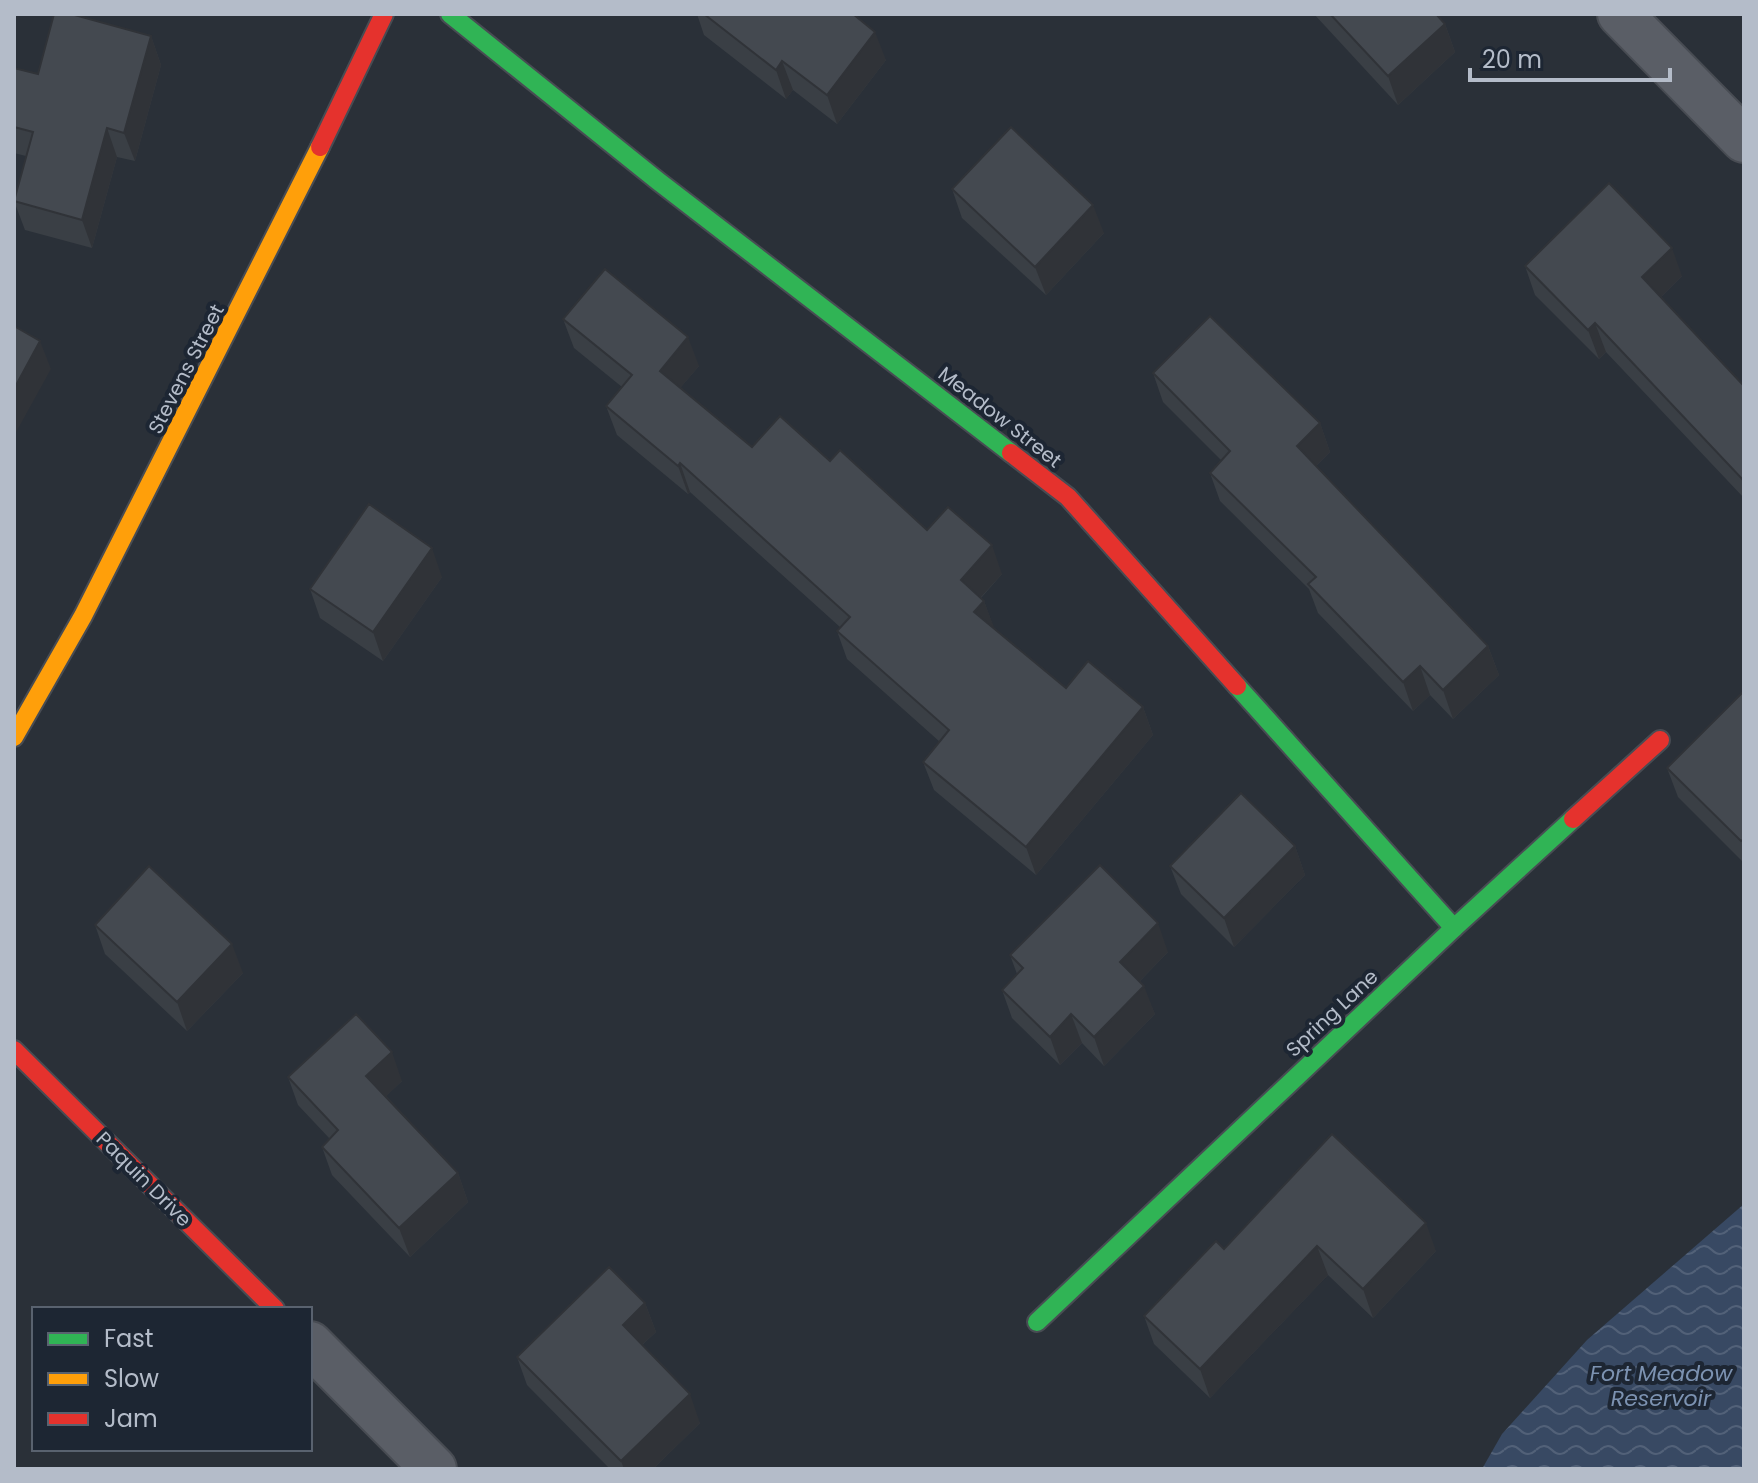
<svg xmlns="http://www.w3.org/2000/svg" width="1758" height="1483" viewBox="0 0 1758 1483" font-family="Poppins,sans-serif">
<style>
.water{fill:url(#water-waves)}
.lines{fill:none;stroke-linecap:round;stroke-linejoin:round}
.street-casing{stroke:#484c53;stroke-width:48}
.fast-casing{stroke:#484c53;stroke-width:22}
.slow-casing{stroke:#484c53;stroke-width:22}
.jam-casing{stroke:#484c53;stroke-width:22}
.street{stroke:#5a5e66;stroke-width:44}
.fast{stroke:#30b455;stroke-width:18}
.slow{stroke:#ff9f0a;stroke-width:18}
.jam{stroke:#e5322d;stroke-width:18}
.wall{fill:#3a3f45}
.shaded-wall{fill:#303338}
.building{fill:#444950;stroke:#303338;stroke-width:2}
.labels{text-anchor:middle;stroke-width:8;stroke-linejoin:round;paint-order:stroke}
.street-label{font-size:20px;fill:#b4bcc9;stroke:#1d2633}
.water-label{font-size:22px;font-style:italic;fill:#7c92b1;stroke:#1d2633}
</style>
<defs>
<pattern id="water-waves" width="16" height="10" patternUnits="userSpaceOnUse" patternTransform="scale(2)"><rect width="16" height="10" fill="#384963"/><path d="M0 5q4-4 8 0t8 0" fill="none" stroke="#526178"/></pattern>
</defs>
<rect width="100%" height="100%" fill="#2a3038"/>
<path class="water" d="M1744,1204V1469H1482L1502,1434L1587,1340Z"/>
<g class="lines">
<g class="street-casing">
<g id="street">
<path d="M1620,14L1744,140"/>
<path d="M310,1344L434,1469"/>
</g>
</g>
<g class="fast-casing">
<g id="fast">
<path d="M450,14L658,181L1011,453"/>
<path d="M1237,686L1454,928"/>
<path d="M1037,1322L1454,928L1573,819"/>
</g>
</g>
<g class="slow-casing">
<path id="slow" d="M14,737L83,616L320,147"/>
</g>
<g class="jam-casing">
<g id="jam">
<path d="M320,147L384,14"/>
<path d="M1011,453L1068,497L1237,686"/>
<path d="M1573,819L1660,740"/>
<path d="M14,1050L275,1309"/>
</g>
</g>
<use href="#street" class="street"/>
<use href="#fast" class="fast"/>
<use href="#slow" class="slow"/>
<use href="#jam" class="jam"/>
</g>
<g class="wall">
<path d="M697,14H853L886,60L837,124L793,90L786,99L704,35Z"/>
<path d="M1314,14H1436L1445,24L1455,52L1398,105Z"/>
<path d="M151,36L161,65L135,161L117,157L92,248L25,230L14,201L26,156L14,153V68L38,74Z"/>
<path d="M952,189L1104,233L1046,295L962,218Z"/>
<path d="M1525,266L1682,276L1661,297L1744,386V498L1606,352L1599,359L1535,295Z"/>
<path d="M563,319L699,366L680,388L752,447L830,461L927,530L1002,574L981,598L984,601L994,629L1066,688L1143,707L1153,735L1036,875L934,790L923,762L940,742L847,659L837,631L840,627L690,492L688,494L617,435L606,406L622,387L574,348Z"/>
<path d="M1153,373L1320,423L1330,452L1316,466L1488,646L1499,675L1453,719L1430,695L1413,711L1318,613L1309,589L1220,501L1210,473L1221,460L1163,402Z"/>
<path d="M442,577L383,661L320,618L310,589Z"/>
<path d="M1744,691V863L1678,797L1667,768Z"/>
<path d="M1295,846L1305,875L1234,947L1181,894L1170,866Z"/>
<path d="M95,925L243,973L187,1031L105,954Z"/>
<path d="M1168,952L1140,981L1155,1014L1104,1066L1082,1043L1060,1065L1012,1018L1002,990L1017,974L1010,955Z"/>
<path d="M288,1077L402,1081L386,1096L458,1173L468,1202L410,1257L332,1175L322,1147L330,1139L298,1105Z"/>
<path d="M1332,1134L1436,1251L1373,1318L1328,1275L1210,1398L1154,1344L1144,1316L1224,1249Z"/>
<path d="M645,1303L656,1332L642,1345L700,1423L653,1469H610L527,1385L517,1357Z"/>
</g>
<g class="shaded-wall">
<path d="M1445,24L1455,52L1398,105L1388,76Z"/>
<path d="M875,32L886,60L837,124L827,95Z"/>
<path d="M151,36L161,65L135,161L124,133Z"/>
<path d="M782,61L793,90L786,99L776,70Z"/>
<path d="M107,128L117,157L92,248L82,220Z"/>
<path d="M1093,205L1104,233L1046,295L1035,267Z"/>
<path d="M1672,248L1682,276L1652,306L1642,277Z"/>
<path d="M1595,323L1606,352L1599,359L1588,330Z"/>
<path d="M688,337L699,366L670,400L660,371Z"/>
<path d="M40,341L51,369L14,436V389Z"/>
<path d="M1320,423L1330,452L1308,474L1297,446Z"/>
<path d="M680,463L690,492L688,494L678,466Z"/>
<path d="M992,545L1002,574L971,608L961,580Z"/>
<path d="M432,548L442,577L383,661L373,632Z"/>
<path d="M984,601L995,630L974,612Z"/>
<path d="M1488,646L1499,675L1453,719L1443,690Z"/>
<path d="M1420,666L1430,695L1413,711L1403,682Z"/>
<path d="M1143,707L1153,735L1036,875L1026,847Z"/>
<path d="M1295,846L1305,875L1234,947L1224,918Z"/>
<path d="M1158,923L1168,952L1130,991L1120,962Z"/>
<path d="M232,944L243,973L187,1031L177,1002Z"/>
<path d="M1144,986L1155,1014L1104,1066L1094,1037Z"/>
<path d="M1071,1014L1082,1043L1060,1065L1050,1037Z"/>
<path d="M392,1052L402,1081L377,1105L366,1076Z"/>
<path d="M458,1173L468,1202L410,1257L399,1228Z"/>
<path d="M1426,1223L1436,1251L1373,1318L1363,1289Z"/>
<path d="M1317,1246L1328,1275L1210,1398L1200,1369Z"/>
<path d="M645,1303L656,1332L633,1353L623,1325Z"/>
<path d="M690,1394L700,1423L653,1469H624L621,1461Z"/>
</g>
<g class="building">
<path d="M54,14H71L151,36L124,133L107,128L82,220L14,201L33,132L14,127V68L38,74Z"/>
<path d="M704,14H853L875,32L827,95L782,61L776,70Z"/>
<path d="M1330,14H1436L1445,24L1388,76Z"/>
<path d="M1011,127L1093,205L1035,267L952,189Z"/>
<path d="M1609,183L1672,248L1642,277L1744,386V481L1595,323L1588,330L1525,266Z"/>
<path d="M605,269L688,337L660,371L752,447L780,416L830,461L840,450L927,530L948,507L992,545L961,580L984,601L974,612L1066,688L1088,661L1143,707L1026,847L923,762L949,730L837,631L850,617L680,463L678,466L606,406L632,375L563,319Z"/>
<path d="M1210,316L1320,423L1297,446L1488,646L1443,690L1420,666L1403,682L1308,584L1316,577L1210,473L1230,451L1153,373Z"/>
<path d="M14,326L40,341L14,389Z"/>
<path d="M369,504L432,548L373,632L310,589Z"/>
<path d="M1744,691V839L1741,841L1667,768Z"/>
<path d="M1241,793L1295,846L1224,918L1170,866Z"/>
<path d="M1100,865L1158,923L1120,962L1144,986L1094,1037L1071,1014L1050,1037L1002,990L1023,968L1010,955Z"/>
<path d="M149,866L232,944L177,1002L95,925Z"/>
<path d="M356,1014L392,1052L366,1076L458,1173L399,1228L322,1147L338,1130L288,1077Z"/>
<path d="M1332,1134L1426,1223L1363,1289L1317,1246L1200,1369L1144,1316L1216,1241L1224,1249Z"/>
<path d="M609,1267L645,1303L623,1325L690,1394L621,1461L517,1357Z"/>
</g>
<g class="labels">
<g class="street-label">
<text transform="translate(186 369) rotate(-63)" y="7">Stevens Street</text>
<text transform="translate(1000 417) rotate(38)" y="7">Meadow Street</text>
<text transform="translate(1332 1013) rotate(-43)" y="7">Spring Lane</text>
<text transform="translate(144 1179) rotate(45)" y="7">Paquin Drive</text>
</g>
<g class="water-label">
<text x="1661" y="1381">Fort Meadow<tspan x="1661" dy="25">Reservoir</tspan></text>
</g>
</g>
<rect width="1758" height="1483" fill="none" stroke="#b4bcc9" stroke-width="32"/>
<rect x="32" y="1307" width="280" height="144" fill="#1d2633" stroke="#59626f" stroke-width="2"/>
<rect x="48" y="1333" width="40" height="12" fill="#30b455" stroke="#59626f" stroke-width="2"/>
<text x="104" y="1347" font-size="24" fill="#b4bcc9">Fast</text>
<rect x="48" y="1373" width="40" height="12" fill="#ff9f0a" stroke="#59626f" stroke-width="2"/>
<text x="104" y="1387" font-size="24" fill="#b4bcc9">Slow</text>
<rect x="48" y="1413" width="40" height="12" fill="#e5322d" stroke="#59626f" stroke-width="2"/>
<text x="104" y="1427" font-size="24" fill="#b4bcc9">Jam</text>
<path d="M1470 68v12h200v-12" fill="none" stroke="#b4bcc9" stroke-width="4"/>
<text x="1482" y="68" font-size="24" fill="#b4bcc9" stroke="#1d2633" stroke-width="6" paint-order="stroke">20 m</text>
</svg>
